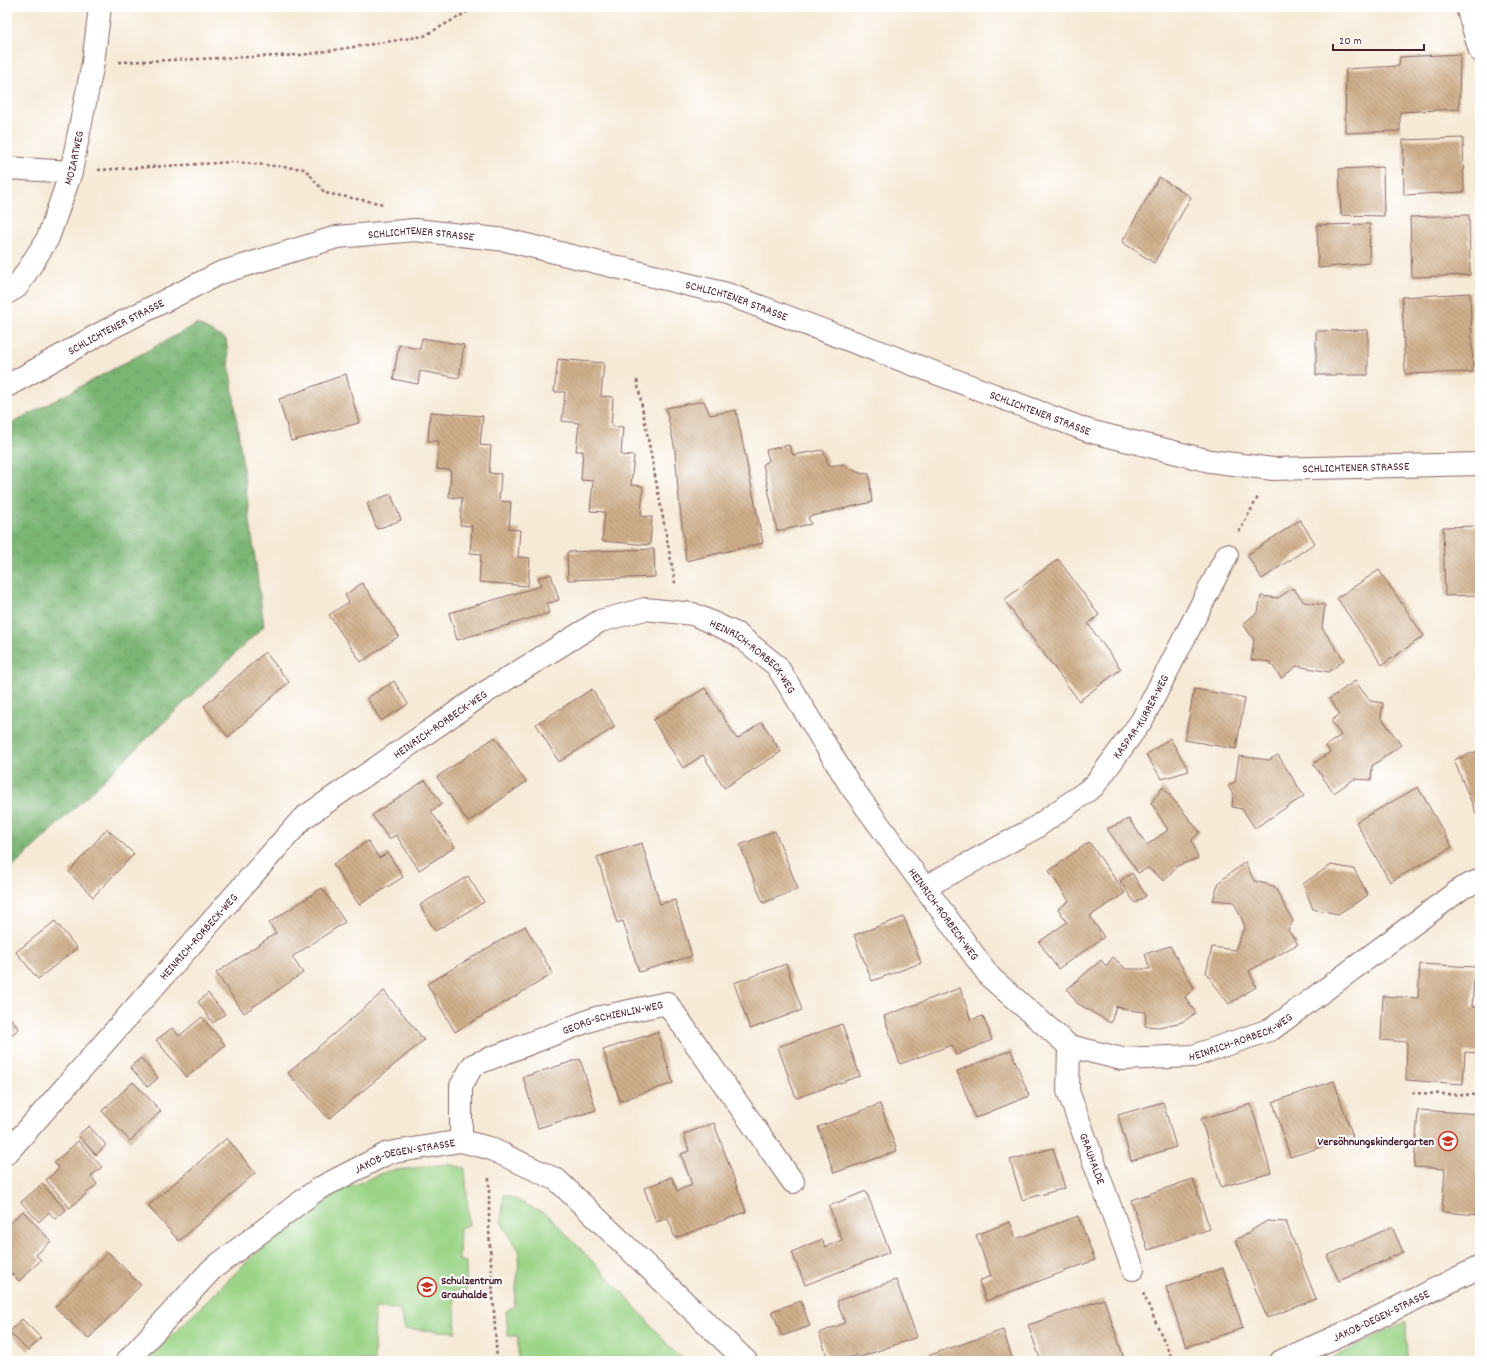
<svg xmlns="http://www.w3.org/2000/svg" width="1487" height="1368" viewBox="0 0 1487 1368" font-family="Dekko,sans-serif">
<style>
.grass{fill:#9bd487;stroke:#727a59}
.forest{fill:url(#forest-crowns);stroke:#636a50}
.building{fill:url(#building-back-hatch)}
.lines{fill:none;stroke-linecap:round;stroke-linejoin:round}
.minor-casing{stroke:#866666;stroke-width:24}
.secondary-casing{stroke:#866666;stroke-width:24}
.path{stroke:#866666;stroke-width:2.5;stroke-dasharray:3 3;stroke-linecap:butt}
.minor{stroke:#fff;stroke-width:22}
.secondary{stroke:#fff;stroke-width:22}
.labels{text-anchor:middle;stroke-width:4;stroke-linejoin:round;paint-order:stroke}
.street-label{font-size:12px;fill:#4a1f2b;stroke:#fff}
.poi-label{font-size:12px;font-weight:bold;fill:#4a1f2b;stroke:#fff;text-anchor:end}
</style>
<defs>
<pattern id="forest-crowns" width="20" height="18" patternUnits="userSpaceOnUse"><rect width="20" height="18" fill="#7cb674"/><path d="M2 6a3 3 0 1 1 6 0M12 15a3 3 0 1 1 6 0" fill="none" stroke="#68935f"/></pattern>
<pattern id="building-back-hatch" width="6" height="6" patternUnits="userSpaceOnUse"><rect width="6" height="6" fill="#cfaf8b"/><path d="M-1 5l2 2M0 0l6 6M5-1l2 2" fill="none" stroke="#aa8e72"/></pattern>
</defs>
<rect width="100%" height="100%" fill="#fff"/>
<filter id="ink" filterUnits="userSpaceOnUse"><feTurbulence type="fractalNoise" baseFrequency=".025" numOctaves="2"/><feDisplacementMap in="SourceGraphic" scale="8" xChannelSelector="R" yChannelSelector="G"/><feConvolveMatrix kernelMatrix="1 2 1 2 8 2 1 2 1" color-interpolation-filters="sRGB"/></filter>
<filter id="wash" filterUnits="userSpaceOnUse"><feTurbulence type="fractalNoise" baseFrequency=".012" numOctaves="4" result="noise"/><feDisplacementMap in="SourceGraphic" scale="16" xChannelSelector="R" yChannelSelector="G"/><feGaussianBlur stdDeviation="0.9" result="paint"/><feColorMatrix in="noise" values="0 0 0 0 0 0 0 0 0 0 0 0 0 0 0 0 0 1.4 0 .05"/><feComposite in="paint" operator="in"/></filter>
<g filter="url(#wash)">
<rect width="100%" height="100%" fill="#f6e9d5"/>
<g class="grass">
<path d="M447,1164L465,1168L469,1225L460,1228L459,1260L466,1262L467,1290L454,1291L456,1332L405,1329L399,1309L375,1308L374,1361H148L154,1353L261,1248L335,1193L388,1171Z"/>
<path d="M504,1194L548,1215L622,1292L676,1354L686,1361H518V1336H508L506,1311L514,1307L520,1252L501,1222Z"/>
<path d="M1406,1321L1407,1361H1326Z"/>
</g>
<path class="forest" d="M197,324L226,339L264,626L7,873V426Z"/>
<g id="blocks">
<g class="building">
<path d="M1460,54L1459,109L1400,112V131L1345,133L1346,69L1399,66L1400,57Z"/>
<path d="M1463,138L1464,192L1404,195L1403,140Z"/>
<path d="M1383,167L1384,216L1341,215L1339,169Z"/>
<path d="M1159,177L1191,197L1154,263L1122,242Z"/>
<path d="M1469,215L1470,275L1412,277L1410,217Z"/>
<path d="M1370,224L1369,263L1318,268L1317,225Z"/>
<path d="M1470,293L1473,372L1405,374L1402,297Z"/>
<path d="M1368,330V375H1316V331Z"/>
<path d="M422,338L464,345L459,378L420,371L418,384L393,379L399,345L420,349Z"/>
<path d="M558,359L604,363L601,396L613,397L611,426L623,427L621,455L634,456L631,485L643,486L641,516L652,517L650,545L602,541L605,512L590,511L593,481L581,480L583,451H576L579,423L562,421L565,392H554Z"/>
<path d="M346,374L359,423L291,441L279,399Z"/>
<path d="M704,401L710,415L736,410L763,543L686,561L678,490L675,450L666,408Z"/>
<path d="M430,412L483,416L480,445L491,446L489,473L501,474L499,501L511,502L509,529L520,530L518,557L530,558L528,586L479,582L481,554L470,553L472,526L460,525L462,498L449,497L451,470L437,469L439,441H428Z"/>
<path d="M789,445L793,455L823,450L829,466L843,464L859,473L869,474L872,502L808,517L811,524L777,531L763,464L769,460L766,450Z"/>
<path d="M391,494L401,520L377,529L367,503Z"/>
<path d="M1300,520L1315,543L1262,579L1247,555Z"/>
<path d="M1480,526V595L1445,596L1443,527Z"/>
<path d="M654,549L655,577L568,580L567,552Z"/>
<path d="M1058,559L1099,615L1088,624L1121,669L1079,701L1004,600Z"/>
<path d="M1379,570L1424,636L1382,665L1337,598Z"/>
<path d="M551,574L559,600L546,604L549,613L457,640L449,613L541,586L538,578Z"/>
<path d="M362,583L399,636L361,662L329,615L349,602L345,595Z"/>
<path d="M1293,588L1304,602L1325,605L1322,628L1344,660L1329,672L1297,666L1281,678L1270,662L1251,660L1254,640L1243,624L1258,612L1261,596L1278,598Z"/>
<path d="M265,652L289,682L228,737L204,706Z"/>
<path d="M394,681L408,704L381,721L367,698Z"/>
<path d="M1355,681L1370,701L1383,703L1381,717L1401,745L1372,766L1371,780L1354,779L1334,793L1313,764L1330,752L1326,746L1341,735L1331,721L1340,714L1329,699Z"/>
<path d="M705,688L737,739L762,722L781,752L724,788L703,755L683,768L653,720Z"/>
<path d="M592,689L615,727L559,762L536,724Z"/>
<path d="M1194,689L1245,698L1236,749L1185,740Z"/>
<path d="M495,737L526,782L468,822L437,777Z"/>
<path d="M1170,738L1189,771L1162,779L1146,755Z"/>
<path d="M1480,750V823L1454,760Z"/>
<path d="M1278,755L1304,796L1255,828L1242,809L1232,807L1233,794L1228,786L1235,782L1239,756L1269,760Z"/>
<path d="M425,780L442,804L431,811L455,847L419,870L396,835L389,839L372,815Z"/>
<path d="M1163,787L1200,832L1192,840L1198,858L1177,866L1164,881L1148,868L1138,873L1107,829L1129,819L1147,845L1168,830L1151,803Z"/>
<path d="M1418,787L1452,847L1390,882L1356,822Z"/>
<path d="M107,829L134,854L93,897L69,872Z"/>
<path d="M775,831L798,889L763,903L740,845Z"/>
<path d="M368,841L379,858L388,853L403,877L359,905L333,864Z"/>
<path d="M1089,842L1125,893L1090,916L1104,937L1058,969L1039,942L1067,922L1058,909L1069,901L1049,871Z"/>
<path d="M642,843L660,904L675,900L692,956L639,972L623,921L617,923L597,857Z"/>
<path d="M1245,862L1254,881L1274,886L1293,921L1288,930L1298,944L1249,971L1256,987L1229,1004L1206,973L1212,947L1235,950L1245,926L1234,902L1213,900L1219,882Z"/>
<path d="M1331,865L1354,869L1368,895L1338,914L1313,909L1303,884Z"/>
<path d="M1132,873L1146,896L1135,903L1120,881Z"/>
<path d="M468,876L484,902L435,931L420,905Z"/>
<path d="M322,888L345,922L292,957L303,973L244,1013L216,973L276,933L269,923Z"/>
<path d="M904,917L921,963L872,981L854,935Z"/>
<path d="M55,921L77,948L38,979L16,952Z"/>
<path d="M525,926L553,974L455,1032L427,984Z"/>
<path d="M1170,946L1194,988L1185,997L1196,1013L1182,1022L1159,1027L1145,1026L1146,1012L1127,1010L1116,1006L1111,1023L1077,1003L1067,989L1101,960L1106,966L1113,957L1126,969H1150L1145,954Z"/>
<path d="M786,964L802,1010L750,1029L734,983Z"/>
<path d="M1420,964L1475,967L1472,1007H1480V1053L1465,1052L1463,1084L1406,1080L1407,1042L1381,1040L1383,996L1418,998Z"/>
<path d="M960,988L971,1020L983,1016L992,1040L956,1055L952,1045L900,1064L884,1016Z"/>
<path d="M384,991L424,1040L329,1119L288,1073Z"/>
<path d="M208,993L225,1014L213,1023L198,1002Z"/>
<path d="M7,1014L19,1029L7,1038Z"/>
<path d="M202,1017L225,1045L187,1077L156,1040L172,1028L179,1036Z"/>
<path d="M842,1024L860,1076L796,1098L778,1047Z"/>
<path d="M657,1032L673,1083L620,1101L603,1050Z"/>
<path d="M1011,1050L1029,1096L975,1118L957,1071Z"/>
<path d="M141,1058L158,1078L148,1087L130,1067Z"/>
<path d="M580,1059L596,1110L538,1128L523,1077Z"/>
<path d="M1334,1081L1353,1137L1290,1157L1273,1102Z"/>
<path d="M133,1082L161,1111L130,1141L102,1111Z"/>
<path d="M1163,1102L1176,1147L1131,1161L1118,1115Z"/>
<path d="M880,1104L897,1151L834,1173L818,1127Z"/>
<path d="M1251,1104L1271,1173L1221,1187L1201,1119Z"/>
<path d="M1418,1110L1480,1114V1215L1442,1212L1445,1169L1414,1167Z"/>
<path d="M714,1123L746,1212L675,1238L668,1218L656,1222L644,1188L672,1177L677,1191L692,1185L681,1154L689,1151L684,1134Z"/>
<path d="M89,1126L106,1145L96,1155L78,1135Z"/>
<path d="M227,1138L255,1173L179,1241L148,1206Z"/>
<path d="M78,1141L102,1167L91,1176L97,1184L70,1208L46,1180L59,1168L54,1163Z"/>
<path d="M1053,1148L1065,1188L1022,1200L1010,1160Z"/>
<path d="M1193,1179L1210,1229L1148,1250L1131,1200Z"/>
<path d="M42,1184L66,1210L55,1219L49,1212L39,1222L21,1202Z"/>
<path d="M866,1191L890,1252L805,1285L792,1252L822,1239L825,1247L842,1240L829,1206Z"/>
<path d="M23,1211L51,1241L36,1255L41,1260L19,1281L7,1269V1226Z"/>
<path d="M1078,1216L1095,1260L986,1301L979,1281L991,1276L976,1235L1010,1222L1016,1239Z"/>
<path d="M1267,1221L1286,1222L1316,1299L1267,1318L1236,1240Z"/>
<path d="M1392,1227L1403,1252L1339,1281L1327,1256Z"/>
<path d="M108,1252L141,1285L88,1339L55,1307Z"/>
<path d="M1223,1268L1243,1328L1186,1347L1166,1287Z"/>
<path d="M896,1280L917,1337L858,1358L856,1355L842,1361H829L819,1333L845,1323L837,1301Z"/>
<path d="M1104,1299L1125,1361H1041L1028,1325Z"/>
<path d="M801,1301L810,1326L782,1336L772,1311Z"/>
<path d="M22,1319L41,1338L28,1351L9,1332Z"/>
<path d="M1003,1330L1013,1361H928L927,1356Z"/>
</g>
</g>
</g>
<g filter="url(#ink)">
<use href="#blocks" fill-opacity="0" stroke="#866666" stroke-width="1"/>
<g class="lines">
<g class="minor-casing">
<g id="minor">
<path d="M1467,7L1480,51"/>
<path d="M7,168L71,172"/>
<path id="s1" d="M7,293L17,287L48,238L71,172L93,63L100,7"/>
<path id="s2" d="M925,887L1035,828L1094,786L1142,720L1227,555"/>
<path id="s3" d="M1069,1046L1068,1091L1133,1269"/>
<path id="s4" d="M461,1141V1086L473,1065L596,1018L667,1003L793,1182"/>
<path id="s5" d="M7,1153L302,819L486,692L600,621L645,609L693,614L737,634L777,666L850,785L990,977L1069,1046L1122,1059L1193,1056L1272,1029L1462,888L1480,880"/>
<path id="s6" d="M127,1361L212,1269L318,1189L388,1153L461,1141L489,1148L557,1180L746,1361"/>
<path id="s7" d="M1281,1361L1356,1328L1480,1267"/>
</g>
</g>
<g class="secondary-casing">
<g id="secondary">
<path id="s8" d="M7,386L105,331L220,273L337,237L415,230L506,240L727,294L1089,431L1210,461L1273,469L1480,464"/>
</g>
</g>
<g class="path">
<path d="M119,62L302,55L424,36L476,7"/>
<path d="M98,170L234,162L305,169L325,193L384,204"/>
<path d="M637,380L675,582L671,583"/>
<path d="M1239,532L1259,495"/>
<path d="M1412,1093L1480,1095"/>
<path d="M489,1178V1230L497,1361"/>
<path d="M1143,1293L1173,1361"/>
</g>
<use href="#minor" class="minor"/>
<use href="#secondary" class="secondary"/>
</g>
</g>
<defs>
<g id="school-ring" transform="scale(1)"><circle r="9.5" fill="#fff" stroke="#c8321e" stroke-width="1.5"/><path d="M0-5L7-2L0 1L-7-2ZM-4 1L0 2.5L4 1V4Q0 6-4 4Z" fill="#c8321e"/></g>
</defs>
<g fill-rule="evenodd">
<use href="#school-ring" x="1448" y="1141"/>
<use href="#school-ring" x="427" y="1287"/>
</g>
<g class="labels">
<g class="street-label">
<text dy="4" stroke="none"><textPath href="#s1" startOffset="154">MOZARTWEG</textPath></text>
<text dy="4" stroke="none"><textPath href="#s8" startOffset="448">SCHLICHTENER STRASSE</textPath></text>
<text dy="4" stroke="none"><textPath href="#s8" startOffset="772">SCHLICHTENER STRASSE</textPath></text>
<text dy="4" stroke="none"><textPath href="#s8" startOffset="124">SCHLICHTENER STRASSE</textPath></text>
<text dy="4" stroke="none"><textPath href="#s8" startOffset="1096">SCHLICHTENER STRASSE</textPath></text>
<text dy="4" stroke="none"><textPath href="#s8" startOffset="1419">SCHLICHTENER STRASSE</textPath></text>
<text dy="4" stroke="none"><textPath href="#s5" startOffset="973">HEINRICH-RORBECK-WEG</textPath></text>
<text dy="4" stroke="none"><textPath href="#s2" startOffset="281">KASPAR-KURRER-WEG</textPath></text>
<text dy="4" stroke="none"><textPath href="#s5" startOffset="613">HEINRICH-RORBECK-WEG</textPath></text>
<text dy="4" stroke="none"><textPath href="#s5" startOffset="1297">HEINRICH-RORBECK-WEG</textPath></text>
<text dy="4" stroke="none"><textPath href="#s5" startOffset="289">HEINRICH-RORBECK-WEG</textPath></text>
<text dy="4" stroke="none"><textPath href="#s4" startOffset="227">GEORG-SCHIENLIN-WEG</textPath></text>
<text dy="4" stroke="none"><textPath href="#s5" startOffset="1657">HEINRICH-RORBECK-WEG</textPath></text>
<text dy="4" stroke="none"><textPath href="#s6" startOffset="352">JAKOB-DEGEN-STRASSE</textPath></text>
<text dy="4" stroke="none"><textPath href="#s3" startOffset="117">GRAUHALDE</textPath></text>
<text dy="4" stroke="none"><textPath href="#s7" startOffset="110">JAKOB-DEGEN-STRASSE</textPath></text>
</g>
<g class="poi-label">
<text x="1434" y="1145">Versöhnungskindergarten</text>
<text x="441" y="1284" text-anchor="start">Schulzentrum<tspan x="441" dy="14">Grauhalde</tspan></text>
</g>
</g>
<rect width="1487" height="1368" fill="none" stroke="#fff" stroke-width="24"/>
<path d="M1333 44v6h91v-6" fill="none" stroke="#4a1f2b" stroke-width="2"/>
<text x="1339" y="44" font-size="12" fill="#4a1f2b" stroke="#ffffff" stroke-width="3" paint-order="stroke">20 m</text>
</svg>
